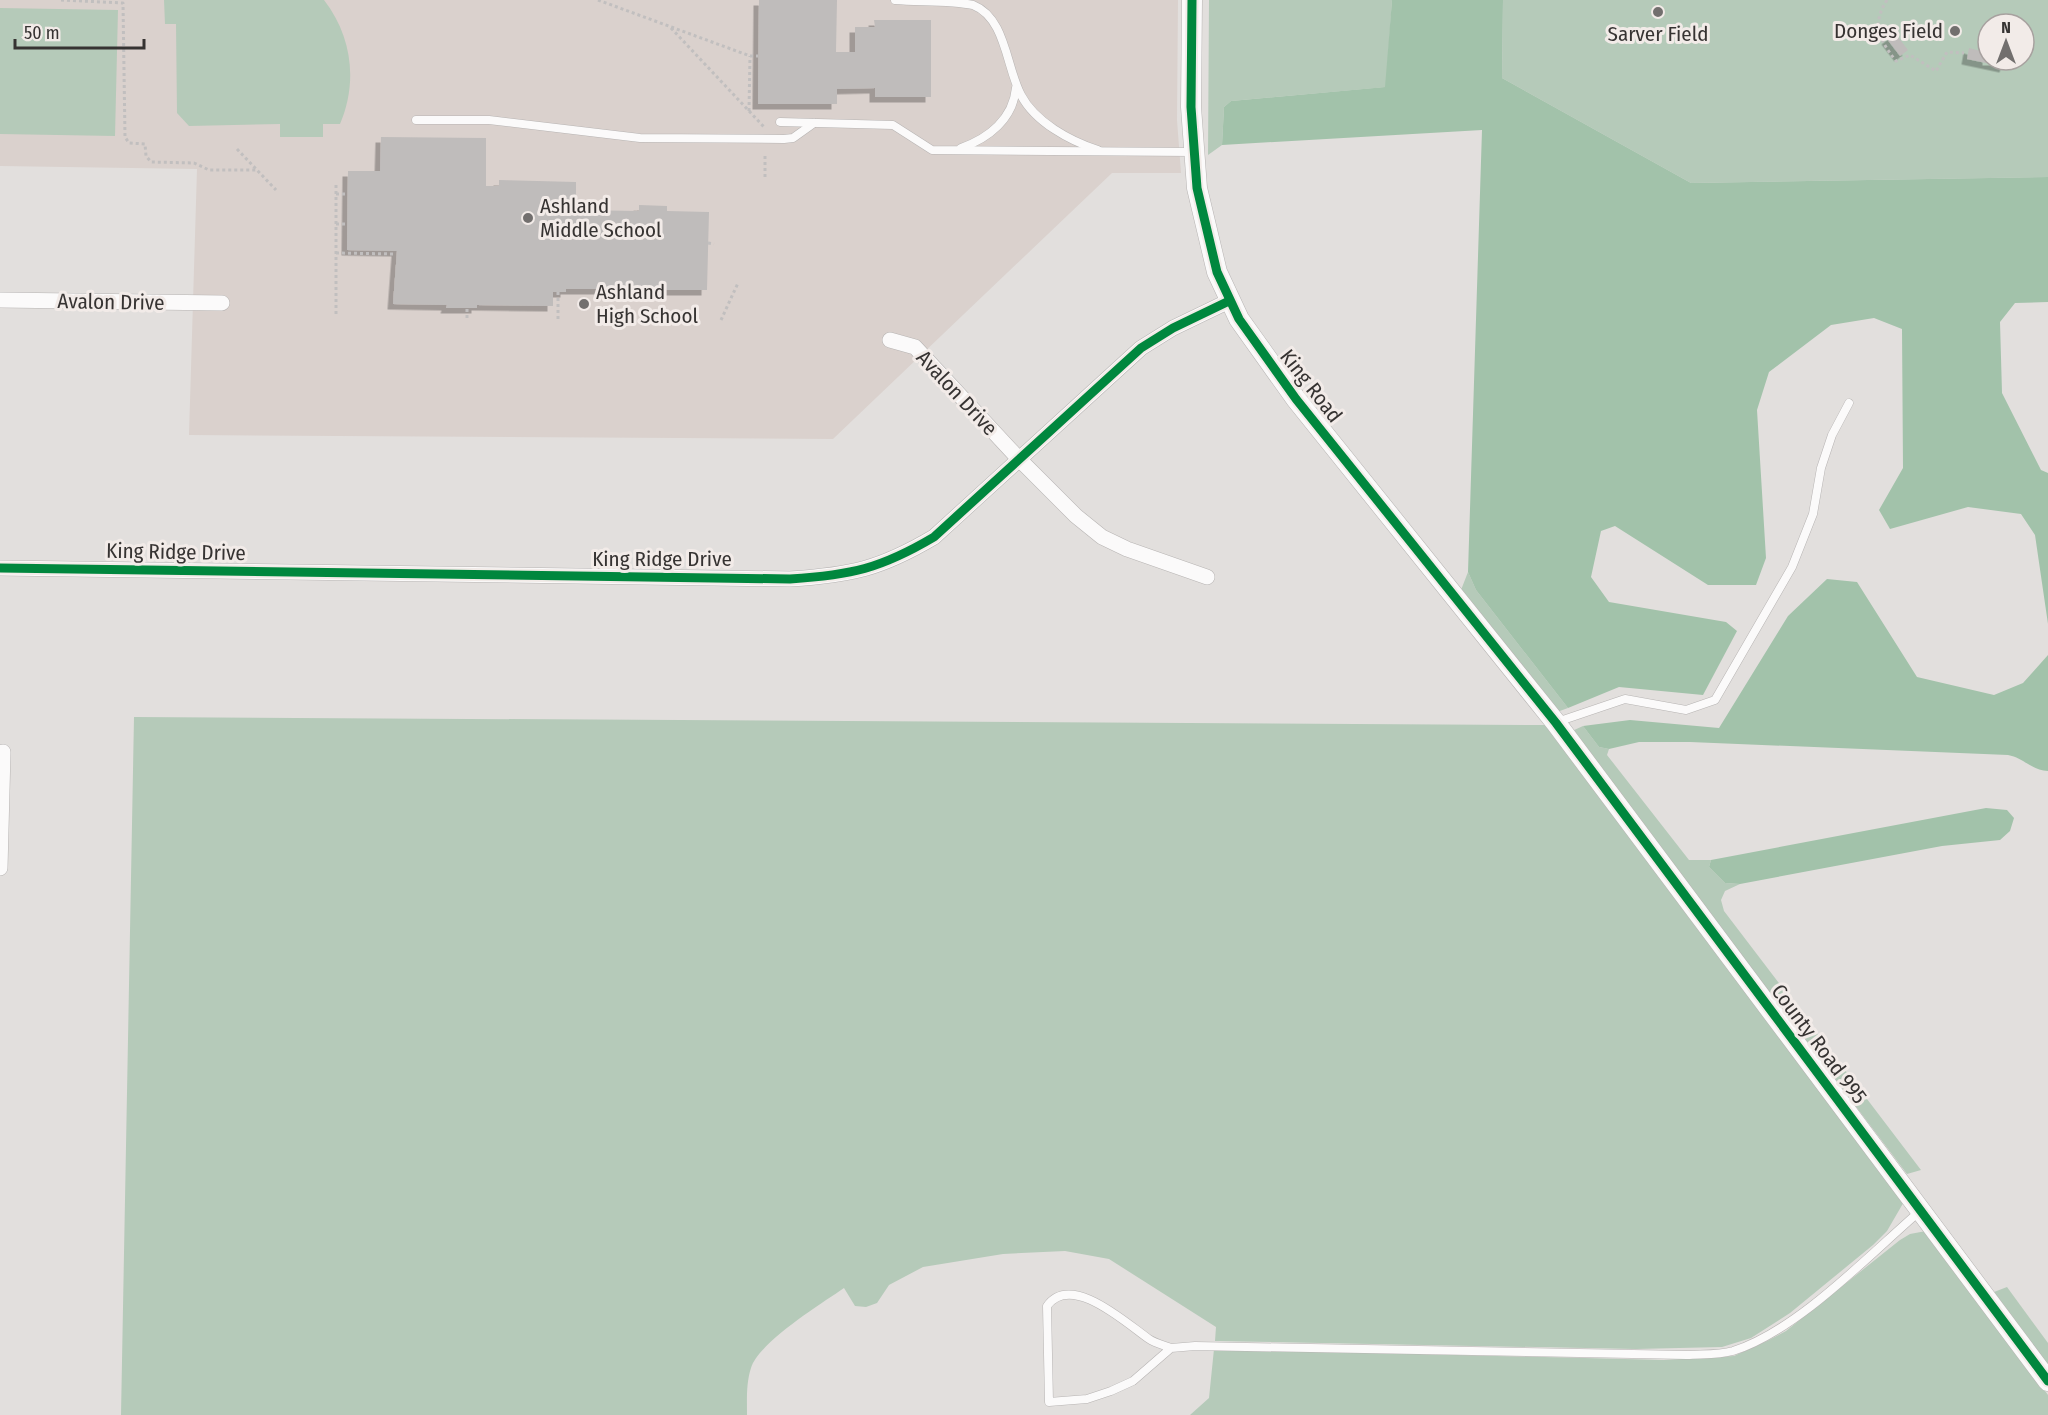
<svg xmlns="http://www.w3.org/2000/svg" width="2048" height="1415" viewBox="0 0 2048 1415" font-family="'Fira Sans Condensed',sans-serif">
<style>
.built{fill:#dad1cd}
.green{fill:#b5cab9;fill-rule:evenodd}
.forest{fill:#a2c2aa}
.building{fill:#bfbcbb;filter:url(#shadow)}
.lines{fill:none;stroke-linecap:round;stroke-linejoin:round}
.service-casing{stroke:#b7b4b3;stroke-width:9}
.minor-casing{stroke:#b7b4b3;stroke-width:16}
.tertiary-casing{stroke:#b7b4b3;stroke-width:21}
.path{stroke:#c1bfbf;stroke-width:3;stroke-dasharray:3 3;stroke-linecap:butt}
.service{stroke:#fbfafa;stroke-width:8}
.minor{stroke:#fbfafa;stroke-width:15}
.tertiary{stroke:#fbfafa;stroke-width:20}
.cycleway-casing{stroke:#f2ebe8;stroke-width:13}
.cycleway{stroke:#00873e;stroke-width:9}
.poi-dot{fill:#726f6e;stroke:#f2ebe8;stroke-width:2}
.labels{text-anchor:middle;stroke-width:6;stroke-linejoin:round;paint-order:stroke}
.poi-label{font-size:21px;fill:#363332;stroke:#f2ebe8;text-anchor:start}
.street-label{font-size:21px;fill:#363332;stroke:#f2ebe8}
</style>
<defs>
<filter id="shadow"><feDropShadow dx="-5.5" dy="5.5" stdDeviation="0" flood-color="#0004"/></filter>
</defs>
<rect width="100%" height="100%" fill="#e2dfdd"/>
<path class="built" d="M0,0H1178L1177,120L1181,173H1112L833,439L189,435L197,169L0,166Z"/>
<g class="green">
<path d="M164,0H324C352,36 358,82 340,124H323V137H280V124L189,126L177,113L176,24H165Z"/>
<path d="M1209,0H1392L1386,87L1231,101L1224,107L1222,145L1208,155Z"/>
<path d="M1503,0H2048V177L1691,183L1502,78ZM1988,24H2024V60H1988Z"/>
<path d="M0,8L118,10L115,136L0,134Z"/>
<path d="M1468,572L1476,590L1568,708L1557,712L1461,590Z"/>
<path d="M134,717L1545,725L1905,1200L1887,1231L1873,1245L1790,1313L1751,1338L1722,1347L1636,1349L1215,1341L1216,1327L1109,1259L1065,1251L1003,1254L923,1267L889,1285L877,1303L866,1307L855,1306L844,1288C821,1304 759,1342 751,1368C746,1383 747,1400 747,1415H121Z"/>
<path d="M1583,726L1599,747L1609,749L1607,755L1689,860H1711L1709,867L1725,883L1740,884L1725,891L1721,900L1724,911L1921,1170L1907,1174L1572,731Z"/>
<path d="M1926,1231L2048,1395V1415H1190L1209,1398L1214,1349L1664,1360L1734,1356L1767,1341L1786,1331L1900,1240L1910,1234Z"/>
<path d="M2007,1287L2048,1343V1365L1994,1292Z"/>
</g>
<g class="forest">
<path d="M1392,0H1503L1502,78L1691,183L2048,177V302L2015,303L2000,322L2002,393L2041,470L2048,473V624L2035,535L2021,514L1968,507L1890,529L1879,510L1903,468L1902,329L1874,318L1831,325L1769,372L1757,410L1766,558L1756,585H1708L1615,526L1601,531L1591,577L1609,602L1726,622L1737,631L1703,695L1619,687L1568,708L1476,590L1468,572L1482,130L1222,145L1224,107L1231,101L1385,87Z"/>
<path d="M1827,579L1857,582L1917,677L1994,695L2023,683L2048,655V771C2031,770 2024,758 2008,755L1690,742H1639L1609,749L1599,747L1583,726L1630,720L1719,728L1788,616Z"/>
<path d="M1986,808L2007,810L2014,818L2010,831L2000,840L1942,846L1740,884L1725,883L1709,867L1711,860Z"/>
</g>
<g class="building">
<path d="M759,0H837L836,52H855V27H875L874,20H931V97H875V88L837,89V104H758Z"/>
<path d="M1895,33L1908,50L1900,56L1887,39Z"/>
<path d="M1969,48L1988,53V60H2007L2005,67L1967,59Z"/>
<path d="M381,137L486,138V186H499V180L576,182V210L639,211V205L667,206V211L709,212L707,290H665V295H638V289H566V292H553V306L477,305V308H446L447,305L393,304L397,251L347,250L348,171H380Z"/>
</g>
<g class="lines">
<g class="service-casing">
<g id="service">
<path d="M895,0C919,2 950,0 973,5C1006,18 1006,67 1021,95C1035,122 1070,141 1098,150"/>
<path d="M416,120H489L640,138L784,139L793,138L814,123"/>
<path d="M780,122L893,125L932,150L1193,152"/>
<path d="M961,148C989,138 1013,119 1016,88"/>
<path d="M1557,722L1625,699L1686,710L1715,700L1792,567L1813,514L1821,468L1832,435L1849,403"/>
<path d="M1171,1348C1163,1345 1155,1343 1149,1339C1126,1323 1071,1272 1047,1306L1049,1402L1087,1399L1111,1391L1133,1381L1171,1348L1195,1346L1687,1355C1702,1354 1719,1355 1733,1351C1797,1331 1869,1255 1920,1211"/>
</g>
</g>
<g class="minor-casing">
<g id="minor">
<path d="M0,300L222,303"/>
<path d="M890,340L915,347L1018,458L1076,516L1102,537L1127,549L1207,577"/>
<path d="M0,568L790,579C851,575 880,569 934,537L1141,348L1173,328L1229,301"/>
<path d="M0,868L3,752"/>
</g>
</g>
<g class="tertiary-casing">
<path id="tertiary" d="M1192,0L1191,107L1197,188L1217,272L1239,319L1296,399L1556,723L2048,1381"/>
</g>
<g class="path">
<path d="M61,0L123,3L125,137L129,143L145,144L146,156L151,162L194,163L209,170H257"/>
<path d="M598,0L750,56H758"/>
<path d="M1887,0C1871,24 1880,41 1896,61L1910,55L1936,71L1947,52L1964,53"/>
<path d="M671,28L765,128"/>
<path d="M749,111L750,56"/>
<path d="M237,149L276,190"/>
<path d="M765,177V153"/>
<path d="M336,185V316"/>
<path d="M336,194H348"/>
<path d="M336,224H348"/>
<path d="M708,243L714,244"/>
<path d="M336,253L396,254"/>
<path d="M467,318V308"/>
<path d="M558,319V292"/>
<path d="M721,320L738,283"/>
</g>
<use href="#service" class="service"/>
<use href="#minor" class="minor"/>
<use href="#tertiary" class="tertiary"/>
<g class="cycleway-casing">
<g id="cycleway">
<path d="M1192,0L1191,107L1197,188L1217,272L1239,319L1296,399L1556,723L2048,1381"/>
<path d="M0,568L790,579C851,575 880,569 934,537L1141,348L1173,328L1229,301"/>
</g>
</g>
<use href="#cycleway" class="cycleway"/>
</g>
<g class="poi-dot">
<circle cx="1658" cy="12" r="6"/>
<circle cx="1955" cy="31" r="6"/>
<circle cx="528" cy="218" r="6"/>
<circle cx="584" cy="304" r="6"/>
</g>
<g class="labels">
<g class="poi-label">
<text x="1943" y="38" text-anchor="end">Donges Field</text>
<text x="1658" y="41" text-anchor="middle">Sarver Field</text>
<text x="540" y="213">Ashland<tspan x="540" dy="24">Middle School</tspan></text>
<text x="596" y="299">Ashland<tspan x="596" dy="24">High School</tspan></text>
</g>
<g class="street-label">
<text transform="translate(111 302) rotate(1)" y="7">Avalon Drive</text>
<text transform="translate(1311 386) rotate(52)" y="7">King Road</text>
<text transform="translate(957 393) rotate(47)" y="7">Avalon Drive</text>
<text transform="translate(176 552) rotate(1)" y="7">King Ridge Drive</text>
<text x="662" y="566">King Ridge Drive</text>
<text transform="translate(1819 1044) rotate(53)" y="7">County Road 995</text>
</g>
</g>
<g transform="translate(2006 42)"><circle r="28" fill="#f2ebe8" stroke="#a7a19f" stroke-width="1.5"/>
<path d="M0-4.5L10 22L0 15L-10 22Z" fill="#726f6e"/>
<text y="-9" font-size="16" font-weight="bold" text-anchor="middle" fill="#363332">N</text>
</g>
<path d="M15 39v9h129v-9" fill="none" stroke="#363332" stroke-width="3"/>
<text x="24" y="39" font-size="18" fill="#363332" stroke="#f2ebe8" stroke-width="4.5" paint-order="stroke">50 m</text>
</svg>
